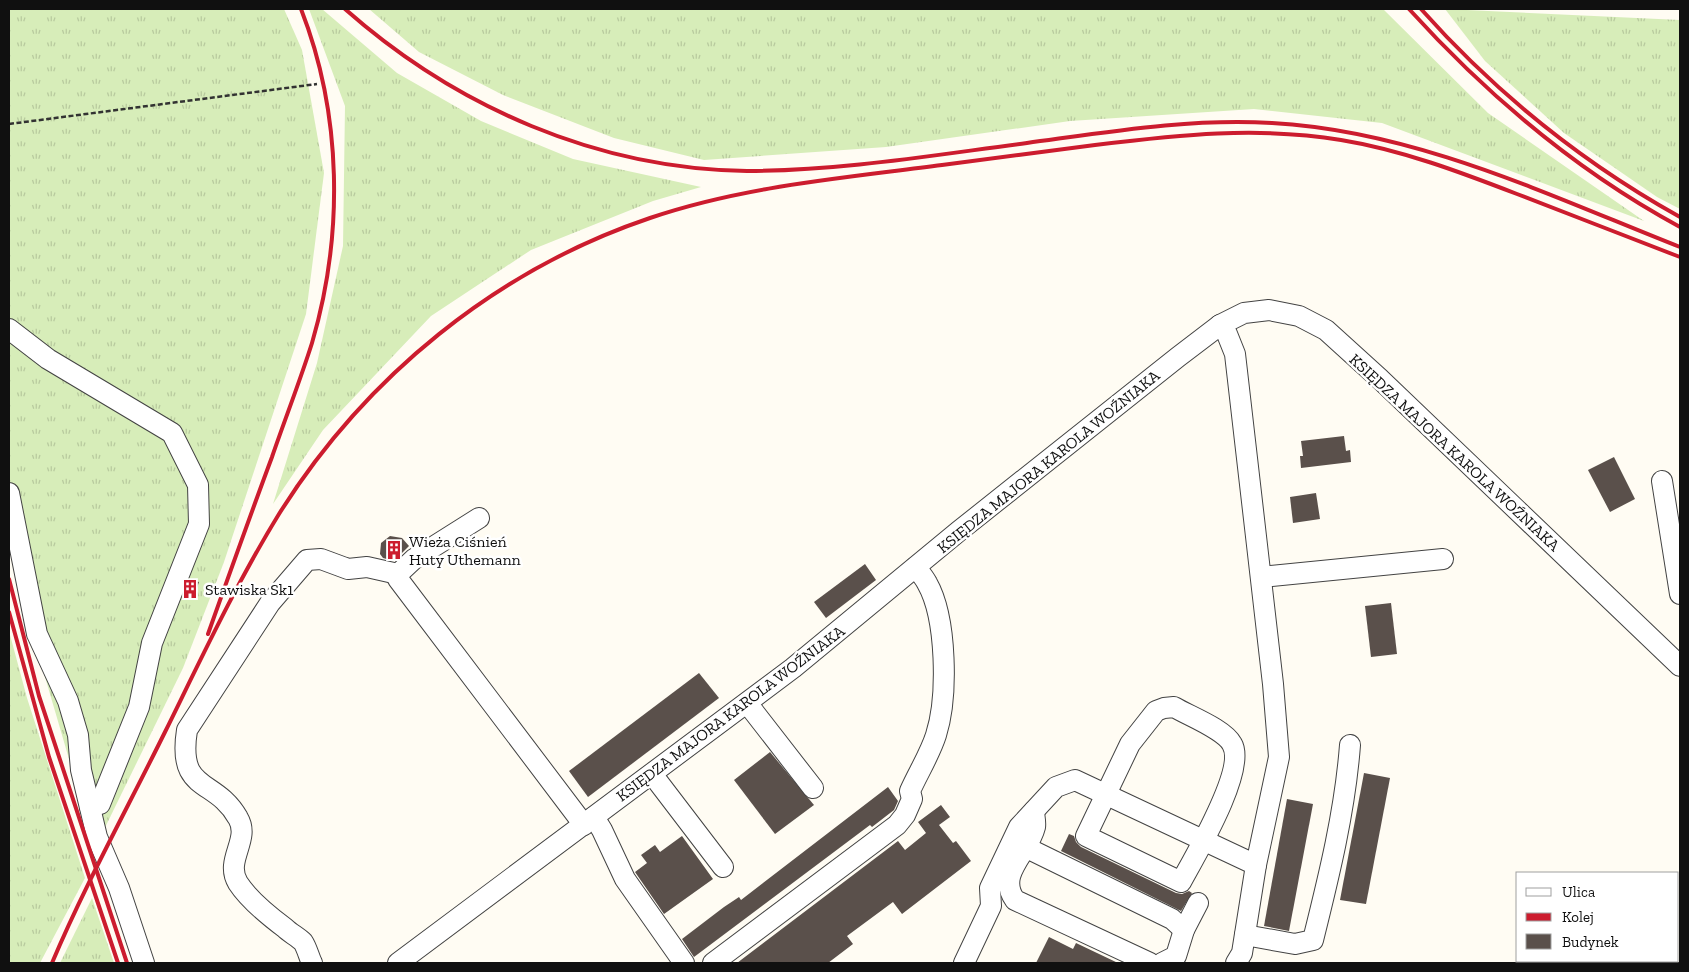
<svg xmlns="http://www.w3.org/2000/svg" width="1689" height="972" viewBox="0 0 1689 972" font-family="'Zilla Slab',serif">
<style>
.grass{fill:url(#grass-tufts)}
.building{fill:#5a504b}
.lines{fill:none;stroke-linecap:round;stroke-linejoin:round}
.minor-casing{stroke:#434343;stroke-width:22}
.path{stroke:#323232;stroke-width:2.5;stroke-dasharray:5 2.5;stroke-linecap:butt}
.minor{stroke:#fff;stroke-width:20}
.rail{stroke:#cc1c2e;stroke-width:4}
.labels{text-anchor:middle;stroke-width:5;stroke-linejoin:round;paint-order:stroke}
.street-label{font-size:16px;fill:#101010;stroke:#fff}
.poi-label{font-size:16px;fill:#101010;stroke:#fff;text-anchor:start}
</style>
<defs>
<pattern id="grass-tufts" width="24" height="20" patternUnits="userSpaceOnUse" patternTransform="scale(1.25)"><rect width="24" height="20" fill="#d7edb9"/><path d="M3 7l-1-3M5 7V3M7 7l1-3M15 17l-1-3M17 17v-4M19 17l1-3" fill="none" stroke="#b8ca9e"/></pattern>
</defs>
<rect width="100%" height="100%" fill="#fffcf3"/>
<g class="grass">
<path d="M9,9H284L302,50L324,173L306,314L224,562L183,668L95,848L24,605L9,535Z"/>
<path d="M309,9H322L397,73L481,121L573,159L701,187L653,201L531,250L431,316L323,430L273,504L317,363L343,246L345,106Z"/>
<path d="M369,9H1383L1488,113L1644,221L1382,123L1254,109L1070,121L886,147L704,160L614,138L503,95L419,52Z"/>
<path d="M1445,9L1680,20V209L1657,197L1564,133L1485,61Z"/>
<path d="M9,631L27,698L85,878L40,963H9Z"/>
<path d="M92,898L114,963H60Z"/>
</g>
<g class="building">
<path d="M1344,436L1346,451L1350,450L1351,462L1301,468L1300,456H1303L1301,441Z"/>
<path d="M1614,457L1635,499L1610,512L1588,470Z"/>
<path d="M1316,493L1320,519L1293,523L1290,497Z"/>
<path d="M390,536L402,538L409,546L394,561L383,558L380,554L381,543Z"/>
<path d="M865,564L876,580L826,618L814,602Z"/>
<path d="M190,579L199,582L193,600L183,596Z"/>
<path d="M1391,603L1397,654L1371,657L1365,606Z"/>
<path d="M699,673L719,698L588,797L569,771Z"/>
<path d="M770,752L814,805L775,834L734,780Z"/>
<path d="M1364,773L1390,778L1366,904L1340,900Z"/>
<path d="M888,787L898,801L894,810L872,827L870,825L694,957L682,939L724,907L739,897L741,900Z"/>
<path d="M1287,799L1313,804L1289,931L1264,926Z"/>
<path d="M941,805L950,817L939,825L953,843L956,841L971,861L902,914L893,902L847,936L853,944L828,963H737L898,841L905,850L926,833L918,822Z"/>
<path d="M1069,834L1074,836L1076,842L1081,847L1176,893L1182,894L1189,891L1192,893L1181,911L1061,851Z"/>
<path d="M682,836L713,879L664,914L635,872L647,863L641,855L655,845L660,852Z"/>
<path d="M1049,937L1073,949L1076,943L1118,963H1036Z"/>
</g>
<g class="lines">
<g class="minor-casing">
<g id="minor">
<path d="M9,329L48,359L172,433L198,485L199,524L152,643L139,707L100,804L90,807"/>
<path d="M1662,481L1680,594"/>
<path d="M9,493L37,634L68,701L78,735L81,770L97,837L119,888L144,963"/>
<path d="M479,518L414,559L398,574V579L584,825"/>
<path d="M1261,577L1443,559"/>
<path d="M747,703L813,788"/>
<path d="M1174,707C1189,716 1224,729 1232,744C1247,769 1195,856 1181,882L1086,836L1130,744L1156,711L1164,708Z"/>
<path d="M652,774L723,867"/>
<path d="M1034,811C1034,816 1036,822 1035,827C1029,853 996,874 1015,900L1150,963"/>
<path d="M594,817L602,830L625,879L684,963"/>
<path d="M1025,847L1172,919L1184,930"/>
<path d="M1245,935L1295,944L1313,940C1329,876 1345,811 1350,745"/>
<path d="M312,963C309,957 307,948 303,942C298,937 290,933 285,928C269,916 249,900 238,883C224,860 251,840 238,818C215,777 177,794 187,730L270,603L307,560L321,559L348,569L367,567L398,574"/>
<path d="M398,963L793,668L959,531L1178,357L1220,325L1244,313L1269,310L1299,316L1326,330L1380,379L1680,666"/>
<path d="M713,963L897,825L905,815L912,799L910,791C918,773 930,754 936,735C948,697 947,618 927,583C924,577 919,572 916,567"/>
<path d="M964,963L991,906L990,888L1019,827L1056,787L1075,780L1256,865L1279,757L1273,684L1235,354L1227,334L1220,325"/>
<path d="M1162,963L1176,956L1184,930L1198,903"/>
<path d="M1236,963L1242,953L1256,865"/>
</g>
</g>
<path class="path" d="M9,124L317,84"/>
<use href="#minor" class="minor"/>
<g class="rail">
<path d="M345,9C456,107 597,169 747,171C840,171 934,155 1027,143C1108,132 1190,118 1272,123C1416,131 1548,195 1680,247"/>
<path d="M1409,9C1488,96 1576,171 1680,227"/>
<path d="M1421,9C1495,92 1583,163 1680,217"/>
<path d="M9,579L39,696L127,963"/>
<path d="M9,612L49,757L118,963"/>
<path d="M208,634C229,575 250,516 272,457C285,419 300,381 312,343C344,234 342,114 301,9"/>
<path d="M52,963C85,885 127,809 165,732C201,659 236,584 279,514C365,377 496,270 650,218C744,186 844,178 942,165C993,158 1044,152 1095,145C1177,135 1258,126 1341,140C1402,150 1460,172 1517,194C1571,215 1626,236 1680,257"/>
</g>
</g>
<defs>
<g id="building-bare" transform="scale(1.5)"><path d="M-4-6H4V6H1V3H-1V6H-4ZM-2.5-4.3h1.7v1.8h-1.7ZM.8-4.3h1.7v1.8H.8ZM-2.5-1h1.7V.8h-1.7ZM.8-1h1.7V.8H.8Z" fill="#cc1c2e" stroke="#fff" stroke-width="2.5" paint-order="stroke"/></g>
</defs>
<g fill-rule="evenodd">
<use href="#building-bare" x="394" y="550"/>
<use href="#building-bare" x="190" y="589"/>
</g>
<g class="labels">
<g class="street-label">
<text transform="translate(1455 452) rotate(43)" y="6">KSIĘDZA MAJORA KAROLA WOŹNIAKA</text>
<text transform="translate(1048 461) rotate(-39)" y="6">KSIĘDZA MAJORA KAROLA WOŹNIAKA</text>
<text transform="translate(730 713) rotate(-37)" y="6">KSIĘDZA MAJORA KAROLA WOŹNIAKA</text>
</g>
<g class="poi-label">
<text x="409" y="547">Wieża Ciśnień<tspan x="409" dy="18">Huty Uthemann</tspan></text>
<text x="205" y="595">Stawiska Sk1</text>
</g>
</g>
<rect width="1689" height="972" fill="none" stroke="#101010" stroke-width="20"/>
<rect x="1516" y="872" width="162" height="90" fill="#ffffff" stroke="#9f9f9f"/>
<rect x="1526" y="888" width="25" height="8" fill="#ffffff" stroke="#9f9f9f"/>
<text x="1562" y="897" font-size="15" fill="#101010">Ulica</text>
<rect x="1526" y="913" width="25" height="8" fill="#cc1c2e" stroke="#9f9f9f"/>
<text x="1562" y="922" font-size="15" fill="#101010">Kolej</text>
<rect x="1526" y="934" width="25" height="15" fill="#5a504b" stroke="#9f9f9f"/>
<text x="1562" y="947" font-size="15" fill="#101010">Budynek</text>
</svg>
